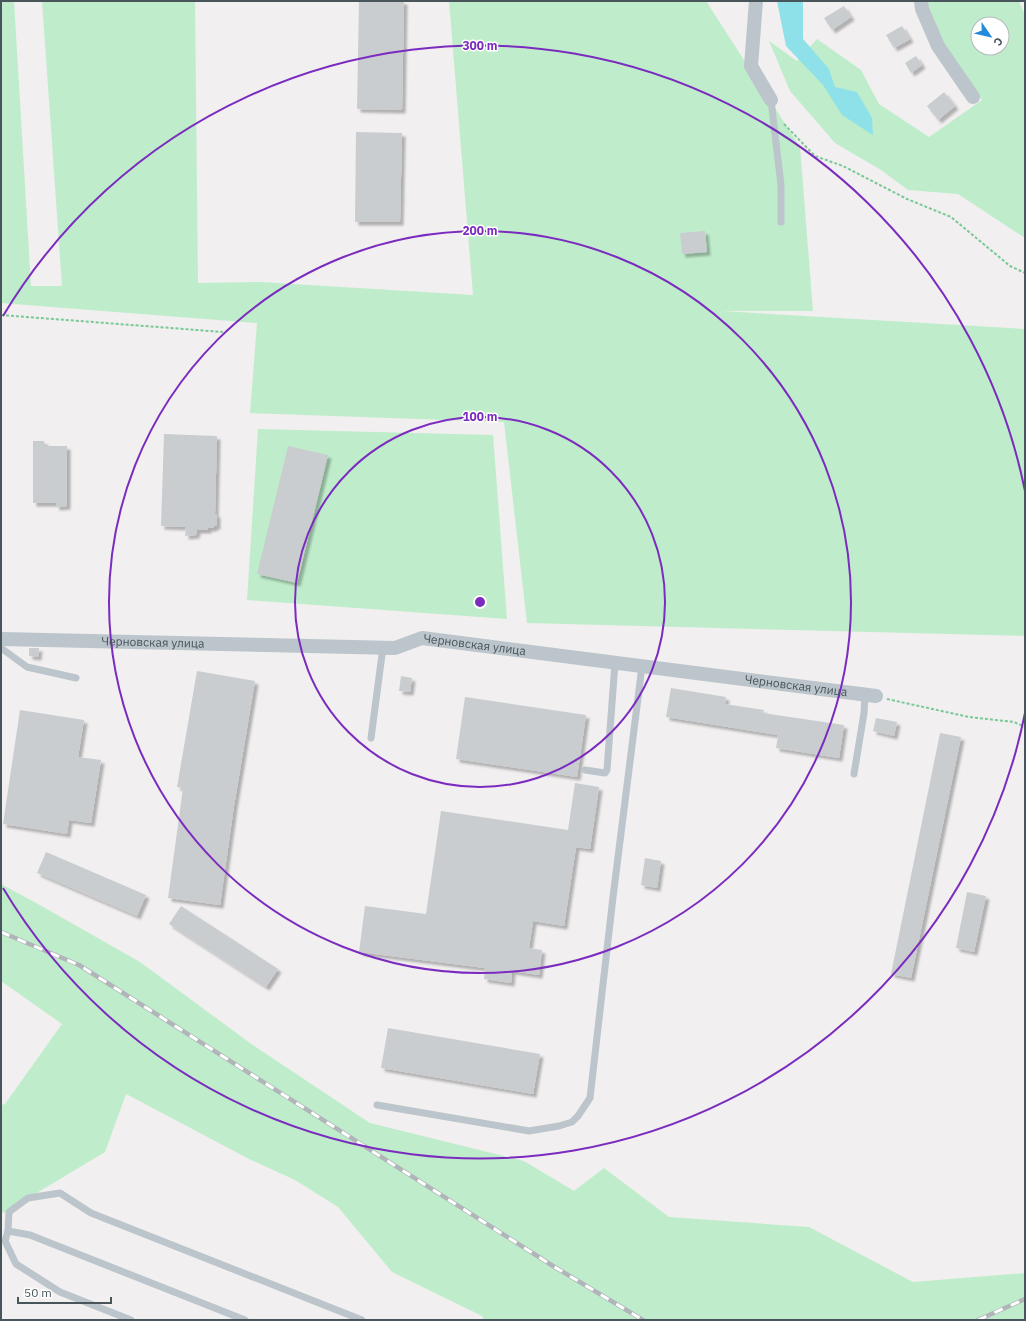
<svg xmlns="http://www.w3.org/2000/svg" width="1026" height="1321" viewBox="0 0 1026 1321" font-family="'IBM Plex Sans',sans-serif">
<style>
.green{fill:#bfedcb;fill-rule:evenodd}
.water{fill:#8ee1e8}
.building{fill:#c9cdd0;filter:url(#shadow)}
.lines{fill:none;stroke-linecap:round;stroke-linejoin:round}
.path{stroke:#79c997;stroke-width:2;stroke-dasharray:3 2;stroke-linecap:butt}
.service{stroke:#bbc5cb;stroke-width:7}
.minor{stroke:#bbc5cb;stroke-width:14}
.rail-casing{stroke:#b1b5b9;stroke-width:4.5}
.rail{stroke:#fff;stroke-width:3;stroke-dasharray:9;stroke-linecap:butt}
.ring{fill:none;stroke:#7b2cbf;stroke-width:2}
.labels{text-anchor:middle;stroke-width:3;stroke-linejoin:round;paint-order:stroke}
.street-label{font-size:12px;fill:#48555b;stroke:#fff}
.centre{fill:#7b2cbf;stroke:#fff;stroke-width:2}
.ring-label{font-size:12px;text-anchor:middle;font-weight:bold;fill:#7b2cbf;stroke:#fff;stroke-width:3;stroke-linejoin:round;paint-order:stroke}
</style>
<defs>
<filter id="shadow"><feDropShadow dx="3.5" dy="3.5" stdDeviation="1" flood-color="#0004"/></filter>
</defs>
<rect width="100%" height="100%" fill="#f1efef"/>
<g class="green">
<path d="M1,1H14L31,286H62L42,1H195L198,283L260,282L473,295L449,1H706L800,147L813,311H722L1025,329V636L527,623L504,422L250,413L257,323L1,303Z"/>
<path d="M921,1H1019L1025,15V238L958,194L908,190L881,170L835,143L790,91L769,41L797,61L817,39L861,70L879,104L929,137L982,100L946,50ZM978,24H1002V48H978Z"/>
<path d="M258,429L493,435L507,619L247,600Z"/>
<path d="M1,884L38,904L140,962L250,1043L370,1123L524,1161L574,1191L604,1168L669,1217L809,1227L913,1282L1025,1273V1320H484L482,1316L392,1272L338,1207L295,1180L251,1160L126,1094L105,1152L5,1212L1,1213V1105L5,1104L62,1024L1,981Z"/>
</g>
<path class="water" d="M777,1H803V39L829,69L835,87L857,92L872,118L873,135L842,115L823,85L786,46Z"/>
<g class="building">
<path d="M359,1H404L402,110L357,109Z"/>
<path d="M844,6L851,17L832,30L824,18Z"/>
<path d="M902,26L910,39L894,48L886,35Z"/>
<path d="M916,56L922,65L911,73L905,63Z"/>
<path d="M944,92L955,106L938,120L927,106Z"/>
<path d="M356,132L402,133L400,222H355Z"/>
<path d="M705,231L707,252L682,254L680,233Z"/>
<path d="M164,434L217,436L215,514H217V526H214V528H208V530H197L196,535L185,536L186,527L161,526Z"/>
<path d="M33,441H44L45,446H67V506L56,507V503H33Z"/>
<path d="M288,446L328,455L297,583L257,574Z"/>
<path d="M29,648H39L38,657L29,656Z"/>
<path d="M197,671L255,681L234,806L220,905L168,898L183,788L177,787Z"/>
<path d="M401,676L412,678L410,692L399,691Z"/>
<path d="M671,688L726,697L725,704L764,710L763,713L844,725L839,758L776,748L778,735L666,717Z"/>
<path d="M465,697L586,715L577,777L456,759Z"/>
<path d="M20,710L84,720L78,757L101,760L91,823L69,820L67,834L3,824Z"/>
<path d="M876,718L897,722L894,736L873,731Z"/>
<path d="M940,733L961,737L911,978L891,974Z"/>
<path d="M575,783L599,787L590,849L576,847L564,926L533,921L529,948L542,950L539,975L512,971L511,983L484,979L485,968L359,952L365,906L426,914L441,811L568,830Z"/>
<path d="M46,852L146,895L137,916L37,873Z"/>
<path d="M645,858L661,861L657,888L641,885Z"/>
<path d="M967,892L986,896L974,952L956,948Z"/>
<path d="M181,906L278,969L266,987L169,924Z"/>
<path d="M388,1028L540,1054L533,1094L381,1068Z"/>
</g>
<g class="lines">
<g class="path">
<path d="M784,124L815,156L843,166L907,199L951,217L1010,266L1025,273"/>
<path d="M1,315L223,332"/>
<path d="M887,699L969,717L1014,722L1025,727"/>
</g>
<g class="service">
<path d="M771,100L781,185V222"/>
<path d="M1,648L27,667L76,678"/>
<path d="M371,738L383,647"/>
<path d="M585,770L605,773L607,770L615,663"/>
<path d="M854,774L864,713L865,695"/>
<path d="M377,1105L529,1131L559,1126L572,1122L578,1116L590,1098L613,897L642,666"/>
<path d="M8,1231L5,1241L16,1264L60,1292L131,1320"/>
<path d="M245,1320L30,1235L8,1231L9,1212L28,1198L60,1193L91,1213L362,1320"/>
</g>
<g class="minor">
<path d="M756,1L751,66L771,100"/>
<path d="M921,1L922,9L938,46L973,97"/>
<path id="s1" d="M1,639L395,648L422,638L876,696"/>
</g>
<g class="rail-casing">
<g id="rail">
<path d="M1,932L79,965L553,1266L643,1320"/>
<path d="M978,1320L1025,1299"/>
</g>
</g>
<use href="#rail" class="rail"/>
</g>
<g class="ring">
<circle cx="480" cy="602" r="185"/>
<circle cx="480" cy="602" r="371"/>
<path d="M1025 713A556 556 0 0 1 3 888M3 316A556 556 0 0 1 1025 491"/>
</g>
<g class="labels">
<g class="street-label">
<text dy="4" stroke="none"><textPath href="#s1" startOffset="152">Черновская улица</textPath></text>
<text dy="4" stroke="none"><textPath href="#s1" startOffset="476">Черновская улица</textPath></text>
<text dy="4" stroke="none"><textPath href="#s1" startOffset="800">Черновская улица</textPath></text>
</g>
</g>
<circle cx="480" cy="602" r="6" class="centre"/>
<g class="ring-label">
<text x="480" y="50">300 m</text>
<text x="480" y="235">200 m</text>
<text x="480" y="421">100 m</text>
</g>
<rect width="1026" height="1321" fill="none" stroke="#48555b" stroke-width="4"/>
<g transform="translate(990 36) rotate(124)"><circle r="19" fill="#ffffff" stroke="#b6bbbd"/>
<path d="M0-3L7 15L0 10L-7 15Z" fill="#228ad8"/>
<text y="-6" font-size="11" font-weight="bold" text-anchor="middle" fill="#48555b">С</text>
</g>
<path d="M18 1297v6h93v-6" fill="none" stroke="#48555b" stroke-width="2"/>
<text x="24" y="1297" font-size="12" fill="#48555b" stroke="#ffffff" stroke-width="3" paint-order="stroke">50 m</text>
</svg>
